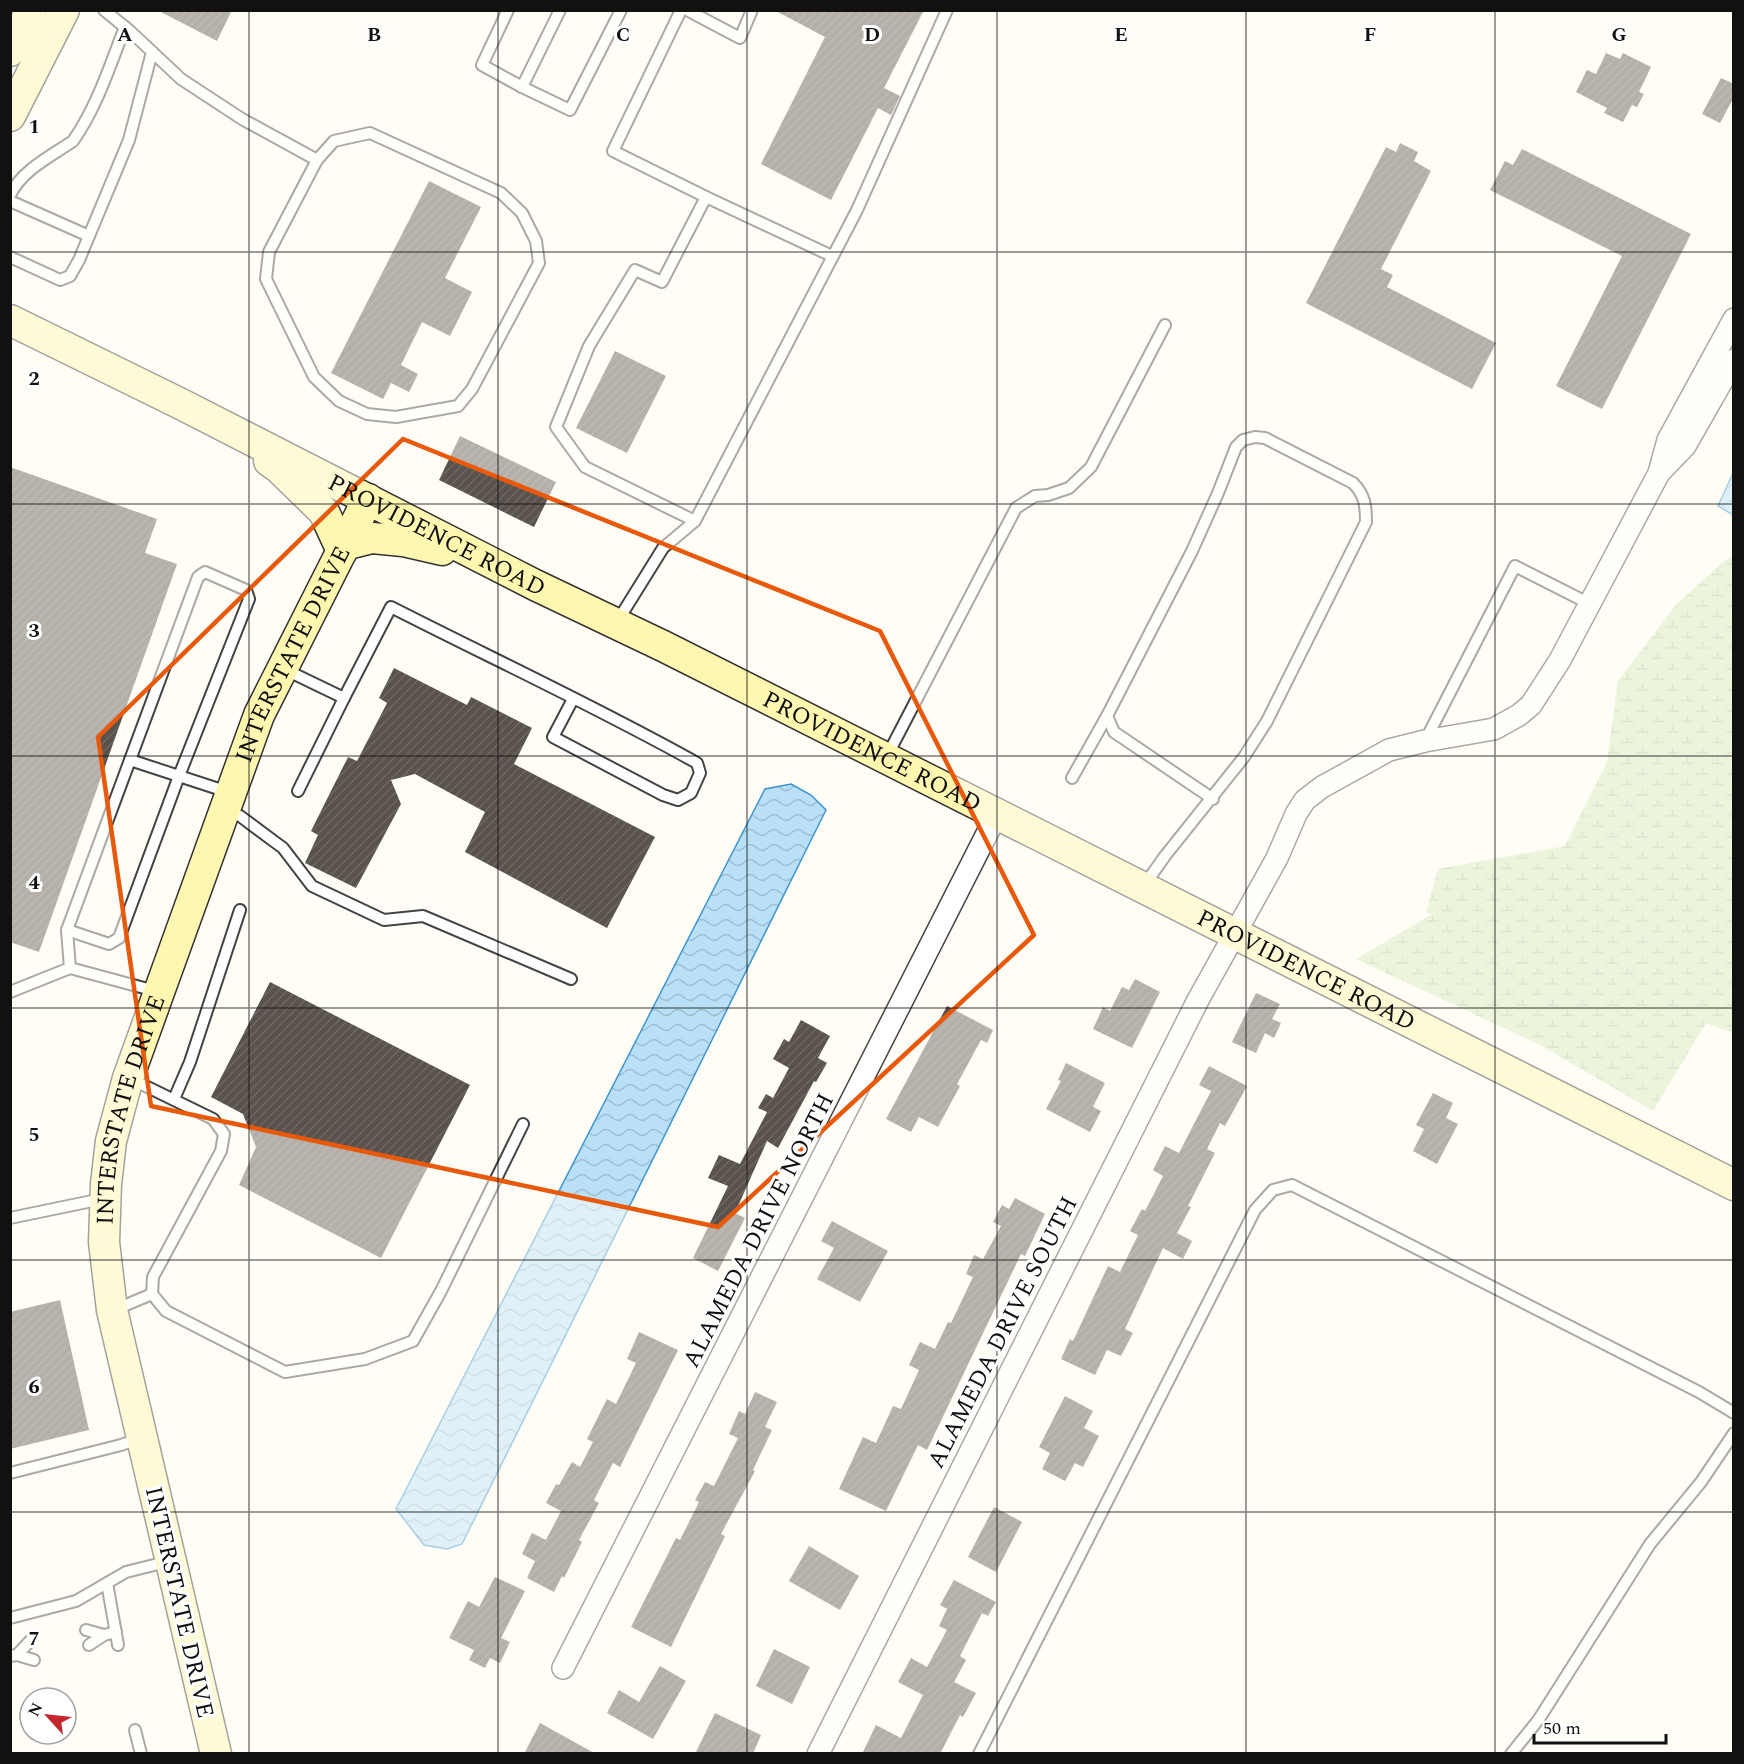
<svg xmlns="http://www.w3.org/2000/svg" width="1744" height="1764" viewBox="0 0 1744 1764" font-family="Spectral,serif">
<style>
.wetland{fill:url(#wetland-marsh)}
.water{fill:url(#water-waves);stroke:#3f96cf;stroke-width:1.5}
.building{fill:url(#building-hatch)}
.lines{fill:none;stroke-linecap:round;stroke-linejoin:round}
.lane-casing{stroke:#444;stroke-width:14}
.street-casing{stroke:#444;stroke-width:24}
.secondary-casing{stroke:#333;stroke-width:33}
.lane{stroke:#fff;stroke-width:10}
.street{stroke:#fff;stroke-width:21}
.secondary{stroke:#fff6b0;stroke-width:30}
.marked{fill:none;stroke:#e8590c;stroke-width:4.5;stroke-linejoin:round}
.grid{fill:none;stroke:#111;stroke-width:1.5;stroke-opacity:0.55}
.labels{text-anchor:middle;stroke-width:6;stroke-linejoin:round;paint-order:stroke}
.street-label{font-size:24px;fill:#111;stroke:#fff}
.grid-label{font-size:20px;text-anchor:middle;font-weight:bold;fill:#111;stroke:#fff;stroke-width:6;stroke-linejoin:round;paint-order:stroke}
</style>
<defs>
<pattern id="wetland-marsh" width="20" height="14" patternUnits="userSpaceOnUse" patternTransform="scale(1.5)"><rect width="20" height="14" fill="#d5ebbd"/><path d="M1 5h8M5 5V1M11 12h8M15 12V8" fill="none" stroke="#b6c8a1"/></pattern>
<pattern id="water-waves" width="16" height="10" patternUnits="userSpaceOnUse" patternTransform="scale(1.5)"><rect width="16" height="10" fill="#b9e0f7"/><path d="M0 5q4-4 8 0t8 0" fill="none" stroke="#9ebfd3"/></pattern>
<pattern id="building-hatch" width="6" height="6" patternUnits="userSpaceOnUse" patternTransform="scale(1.5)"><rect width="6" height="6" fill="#5a524d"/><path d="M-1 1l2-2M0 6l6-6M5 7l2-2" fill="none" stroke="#6d6662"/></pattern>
</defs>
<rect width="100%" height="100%" fill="#fffdf5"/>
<path class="wetland" d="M1733,556V1033L1706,1023L1653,1111L1542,1046L1356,959L1432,914L1426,912L1438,869L1565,846L1607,762L1618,681L1676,605L1724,561Z"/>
<g class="water">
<path d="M1733,473V515L1718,506Z"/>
<path d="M791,784L811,795L826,810L462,1544L447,1549L424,1545L396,1509L765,789Z"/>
</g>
<g class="building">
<path d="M157,10H232L217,41Z"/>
<path d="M774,10H924L884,88L900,96L893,111L891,115L878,108L831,200L761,164L825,37Z"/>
<path d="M1606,53L1620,59L1623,53L1651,67L1639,92L1644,94L1637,107L1632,105L1623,122L1604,113L1607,108L1576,92L1587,70L1596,74Z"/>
<path d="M1721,78L1734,84V97L1720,123L1702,114Z"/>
<path d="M1400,143L1418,152L1414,161L1431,171L1381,269L1393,275L1387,287L1496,343L1472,389L1306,303L1386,147L1396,152Z"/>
<path d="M1522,149L1691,234L1602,409L1556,386L1622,256L1490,190L1505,161L1513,165Z"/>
<path d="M429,181L481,207L445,278L472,292L450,336L422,322L401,365L418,374L409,392L391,383L383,399L331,373Z"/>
<path d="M615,351L666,376L627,453L576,428Z"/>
<path d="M460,436L556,482L534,527L439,480Z"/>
<path d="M10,467L157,519L145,553L177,564L39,952L10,942Z"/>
<path d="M394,668L467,705L471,697L532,728L514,764L655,837L607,928L465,852L485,812L415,774L391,780L401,804L356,888L305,863L318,835L311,831L348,757L357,761L387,703L379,698Z"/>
<path d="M1135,979L1160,992L1132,1048L1093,1029L1103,1007L1110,1011L1122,987L1129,990Z"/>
<path d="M270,982L470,1085L381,1258L239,1185L256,1147L243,1114L211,1097Z"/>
<path d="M1256,993L1280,1004L1272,1019L1281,1023L1274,1038L1265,1033L1256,1053L1232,1042Z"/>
<path d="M947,1006L993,1030L987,1043L981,1040L957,1084L960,1086L938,1127L919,1117L911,1132L886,1119Z"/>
<path d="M801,1020L830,1036L818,1058L827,1063L816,1082L814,1081L778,1148L767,1141L735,1213L745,1218L718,1271L693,1258L728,1186L708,1178L719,1155L740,1164L767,1112L758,1108L766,1094L773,1098L789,1068L773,1059L784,1039L789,1042Z"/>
<path d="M1066,1063L1105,1083L1093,1107L1101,1111L1090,1132L1046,1109L1061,1081L1058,1080Z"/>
<path d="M1209,1066L1247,1086L1225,1126L1220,1123L1207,1149L1215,1153L1188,1206L1191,1207L1177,1233L1192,1241L1183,1259L1163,1248L1125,1329L1133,1333L1121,1356L1107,1350L1095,1375L1061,1359L1070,1339L1073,1341L1108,1266L1120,1272L1138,1235L1130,1231L1142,1209L1145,1211L1163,1176L1153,1170L1165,1146L1179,1153L1211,1091L1199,1085Z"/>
<path d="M1433,1093L1453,1103L1446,1118L1458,1124L1437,1164L1413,1151L1424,1129L1416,1125Z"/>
<path d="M1015,1198L1045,1214L1025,1256L1021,1254L927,1450L918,1445L886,1511L839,1489L863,1437L876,1443L893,1406L901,1409L919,1370L909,1365L920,1342L935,1349L948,1322L951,1323L973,1277L966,1274L974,1255L983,1259L1001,1226L993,1222L1002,1205L1009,1209Z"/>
<path d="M832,1221L888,1251L860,1302L817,1279L834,1248L821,1241Z"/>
<path d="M60,1300L89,1430L10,1449V1312Z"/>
<path d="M639,1332L678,1350L620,1467L613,1463L594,1500L599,1503L579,1540L582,1542L564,1578L562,1576L554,1592L527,1578L535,1561L522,1554L532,1533L546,1540L561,1511L546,1503L556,1484L559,1485L572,1462L580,1467L593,1442L587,1439L607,1399L616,1404L636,1363L627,1359Z"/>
<path d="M755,1392L777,1402L765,1427L772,1430L753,1470L755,1471L721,1534L725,1536L671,1647L631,1627L676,1538L680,1540L699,1502L695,1500L705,1482L714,1486L738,1438L729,1434L739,1411L745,1414Z"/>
<path d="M1065,1396L1093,1411L1084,1428L1099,1436L1083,1467L1075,1463L1065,1481L1042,1469L1050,1453L1039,1447Z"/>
<path d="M994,1507L1022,1522L996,1572L968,1557Z"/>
<path d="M809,1546L859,1576L840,1610L789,1581Z"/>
<path d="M495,1577L525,1591L501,1638L510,1642L500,1663L490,1658L485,1668L469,1660L474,1650L449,1638L468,1601L479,1607Z"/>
<path d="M954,1580L996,1602L988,1616L982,1613L960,1656L966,1660L954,1682L976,1693L963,1717L960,1715L940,1754H862L876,1725L901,1738L923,1695L898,1682L911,1658L927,1667L947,1630L939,1626L947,1609L940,1605Z"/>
<path d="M774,1649L810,1667L792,1704L756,1686Z"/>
<path d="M660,1666L686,1681L653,1739L607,1713L619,1690L639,1702Z"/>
<path d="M715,1713L761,1735L753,1754H695Z"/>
<path d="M540,1723L596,1754H524Z"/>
</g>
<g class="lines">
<g class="lane-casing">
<g id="lane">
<path d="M104,10L131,32L181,79L242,119L317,160L269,252L266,279L314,377L339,401L367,414L396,417L458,406L472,389L539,263L536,241L522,213L501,193L370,133L334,141L317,160"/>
<path d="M508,10L482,65L522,87"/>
<path d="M560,10L522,87L570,110L621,10"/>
<path d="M681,10L613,151L706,197L662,282L635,270L589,346L556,427L585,467L695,521"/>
<path d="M687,10L740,38L752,10"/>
<path d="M10,195C22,170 51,156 73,141C97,107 110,65 125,27"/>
<path d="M706,197L832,256"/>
<path d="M10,201L89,236"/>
<path d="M10,257L60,280L70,276L79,260L129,140L152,52"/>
<path d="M617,622L663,548L695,521L857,210L947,10"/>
<path d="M286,670L344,698L391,607C493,659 597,707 697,763L700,773L691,793L678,800L663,795L553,737L573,699"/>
<path d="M1425,741L1515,566L1590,604"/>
<path d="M886,758L1016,508L1035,496L1048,495L1069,488L1091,467L1165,325"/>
<path d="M130,760L67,930L70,968L159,992"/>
<path d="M1072,778L1107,716"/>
<path d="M298,791L344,698"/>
<path d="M225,811L240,816L283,848L312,886L384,920L423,916L571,979"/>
<path d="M1143,887L1165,856L1244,757L1267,721L1366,522C1366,506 1365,495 1353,483L1265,438L1255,437L1243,440L1236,447L1218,493L1192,551L1107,716L1114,732L1213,799"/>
<path d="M67,930L109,944L119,938L179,776L249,599L246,590L205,572L198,577L130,760L228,792"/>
<path d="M10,992L70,968"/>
<path d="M131,1079L213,1119L224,1134L221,1151L153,1277L152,1294L166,1311L285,1372L365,1359L413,1341L441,1291L523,1124"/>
<path d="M174,1099L190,1062L240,910"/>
<path d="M10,1218L102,1199"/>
<path d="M114,1310L152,1294"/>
<path d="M10,1473L121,1445L141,1438"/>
<path d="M107,1583L118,1645"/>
<path d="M10,1618L76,1601L126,1572L170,1561"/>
<path d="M86,1630L104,1635"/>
<path d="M89,1645L104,1635L116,1632"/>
<path d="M17,1655L30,1641"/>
<path d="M10,1656L17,1655L34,1660"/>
<path d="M135,1730L141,1754"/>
<path d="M979,1754L1255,1210L1273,1190L1292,1185L1699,1392L1734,1413"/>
<path d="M1511,1754L1539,1719L1650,1544L1701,1482L1734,1433"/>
</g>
</g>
<g class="street-casing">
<g id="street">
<path d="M1661,471L1685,446L1734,360"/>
<path d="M563,1668L997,814"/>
<path d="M818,1754L1198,1000L1277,858L1296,814L1305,800L1322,787L1389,750L1425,741L1494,729L1519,715L1531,705L1560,660L1659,473L1668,440L1734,319"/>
</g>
</g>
<g class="secondary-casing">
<g id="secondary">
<path d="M10,51L31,10"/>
<path d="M10,116L64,10"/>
<path id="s1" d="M10,320L181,404L535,585L663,646L1734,1185"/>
<path d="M269,461L279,468L324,512L342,551"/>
<path d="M344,545L372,538L403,541L442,550"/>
<path id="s2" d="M216,1754L112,1310L104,1242L106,1184L111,1141L128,1078L259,715L368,499"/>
</g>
</g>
<use href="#lane" class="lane"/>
<use href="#street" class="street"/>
<use href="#secondary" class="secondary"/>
</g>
<path d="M0 0H1744V1764H0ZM403,439L880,631L1034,935L718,1227L151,1106L98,737Z" fill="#fffdf5" fill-opacity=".55" fill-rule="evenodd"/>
<path class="marked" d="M403,439L880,631L1034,935L718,1227L151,1106L98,737Z"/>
<path class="grid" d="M249,10V1754M498,10V1754M747,10V1754M997,10V1754M1246,10V1754M1495,10V1754M10,252H1734M10,504H1734M10,756H1734M10,1008H1734M10,1260H1734M10,1512H1734"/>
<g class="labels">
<g class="street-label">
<text dy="8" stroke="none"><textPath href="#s1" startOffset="478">PROVIDENCE ROAD</textPath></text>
<text dy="8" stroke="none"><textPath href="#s2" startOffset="1146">INTERSTATE DRIVE</textPath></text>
<text dy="8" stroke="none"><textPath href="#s1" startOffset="964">PROVIDENCE ROAD</textPath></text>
<text dy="8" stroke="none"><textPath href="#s1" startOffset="1450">PROVIDENCE ROAD</textPath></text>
<text dy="8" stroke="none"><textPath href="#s2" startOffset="660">INTERSTATE DRIVE</textPath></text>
<text transform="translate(758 1230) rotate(-63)" y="8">ALAMEDA DRIVE NORTH</text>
<text transform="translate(1002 1332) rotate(-63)" y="8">ALAMEDA DRIVE SOUTH</text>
<text transform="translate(180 1602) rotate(77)" y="8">INTERSTATE DRIVE</text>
</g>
</g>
<g class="grid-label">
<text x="125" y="41">A</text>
<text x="374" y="41">B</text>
<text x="623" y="41">C</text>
<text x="872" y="41">D</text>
<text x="1121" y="41">E</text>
<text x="1370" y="41">F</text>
<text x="1619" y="41">G</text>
<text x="34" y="133">1</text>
<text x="34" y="385">2</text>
<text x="34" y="637">3</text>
<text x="34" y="889">4</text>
<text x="34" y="1141">5</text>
<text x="34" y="1393">6</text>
<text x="34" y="1645">7</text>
</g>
<rect width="1744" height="1764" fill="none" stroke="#111111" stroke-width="24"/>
<g transform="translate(48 1716) rotate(297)"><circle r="28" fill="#ffffff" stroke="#a0a0a0" stroke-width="1.5"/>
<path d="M0-4.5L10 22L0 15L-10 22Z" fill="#c4262e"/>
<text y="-9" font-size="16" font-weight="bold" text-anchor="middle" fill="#111111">N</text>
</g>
<path d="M1534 1734v9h132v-9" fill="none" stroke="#111111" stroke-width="3"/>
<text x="1543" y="1734" font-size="18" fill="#111111" stroke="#ffffff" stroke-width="4.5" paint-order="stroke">50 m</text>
</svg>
